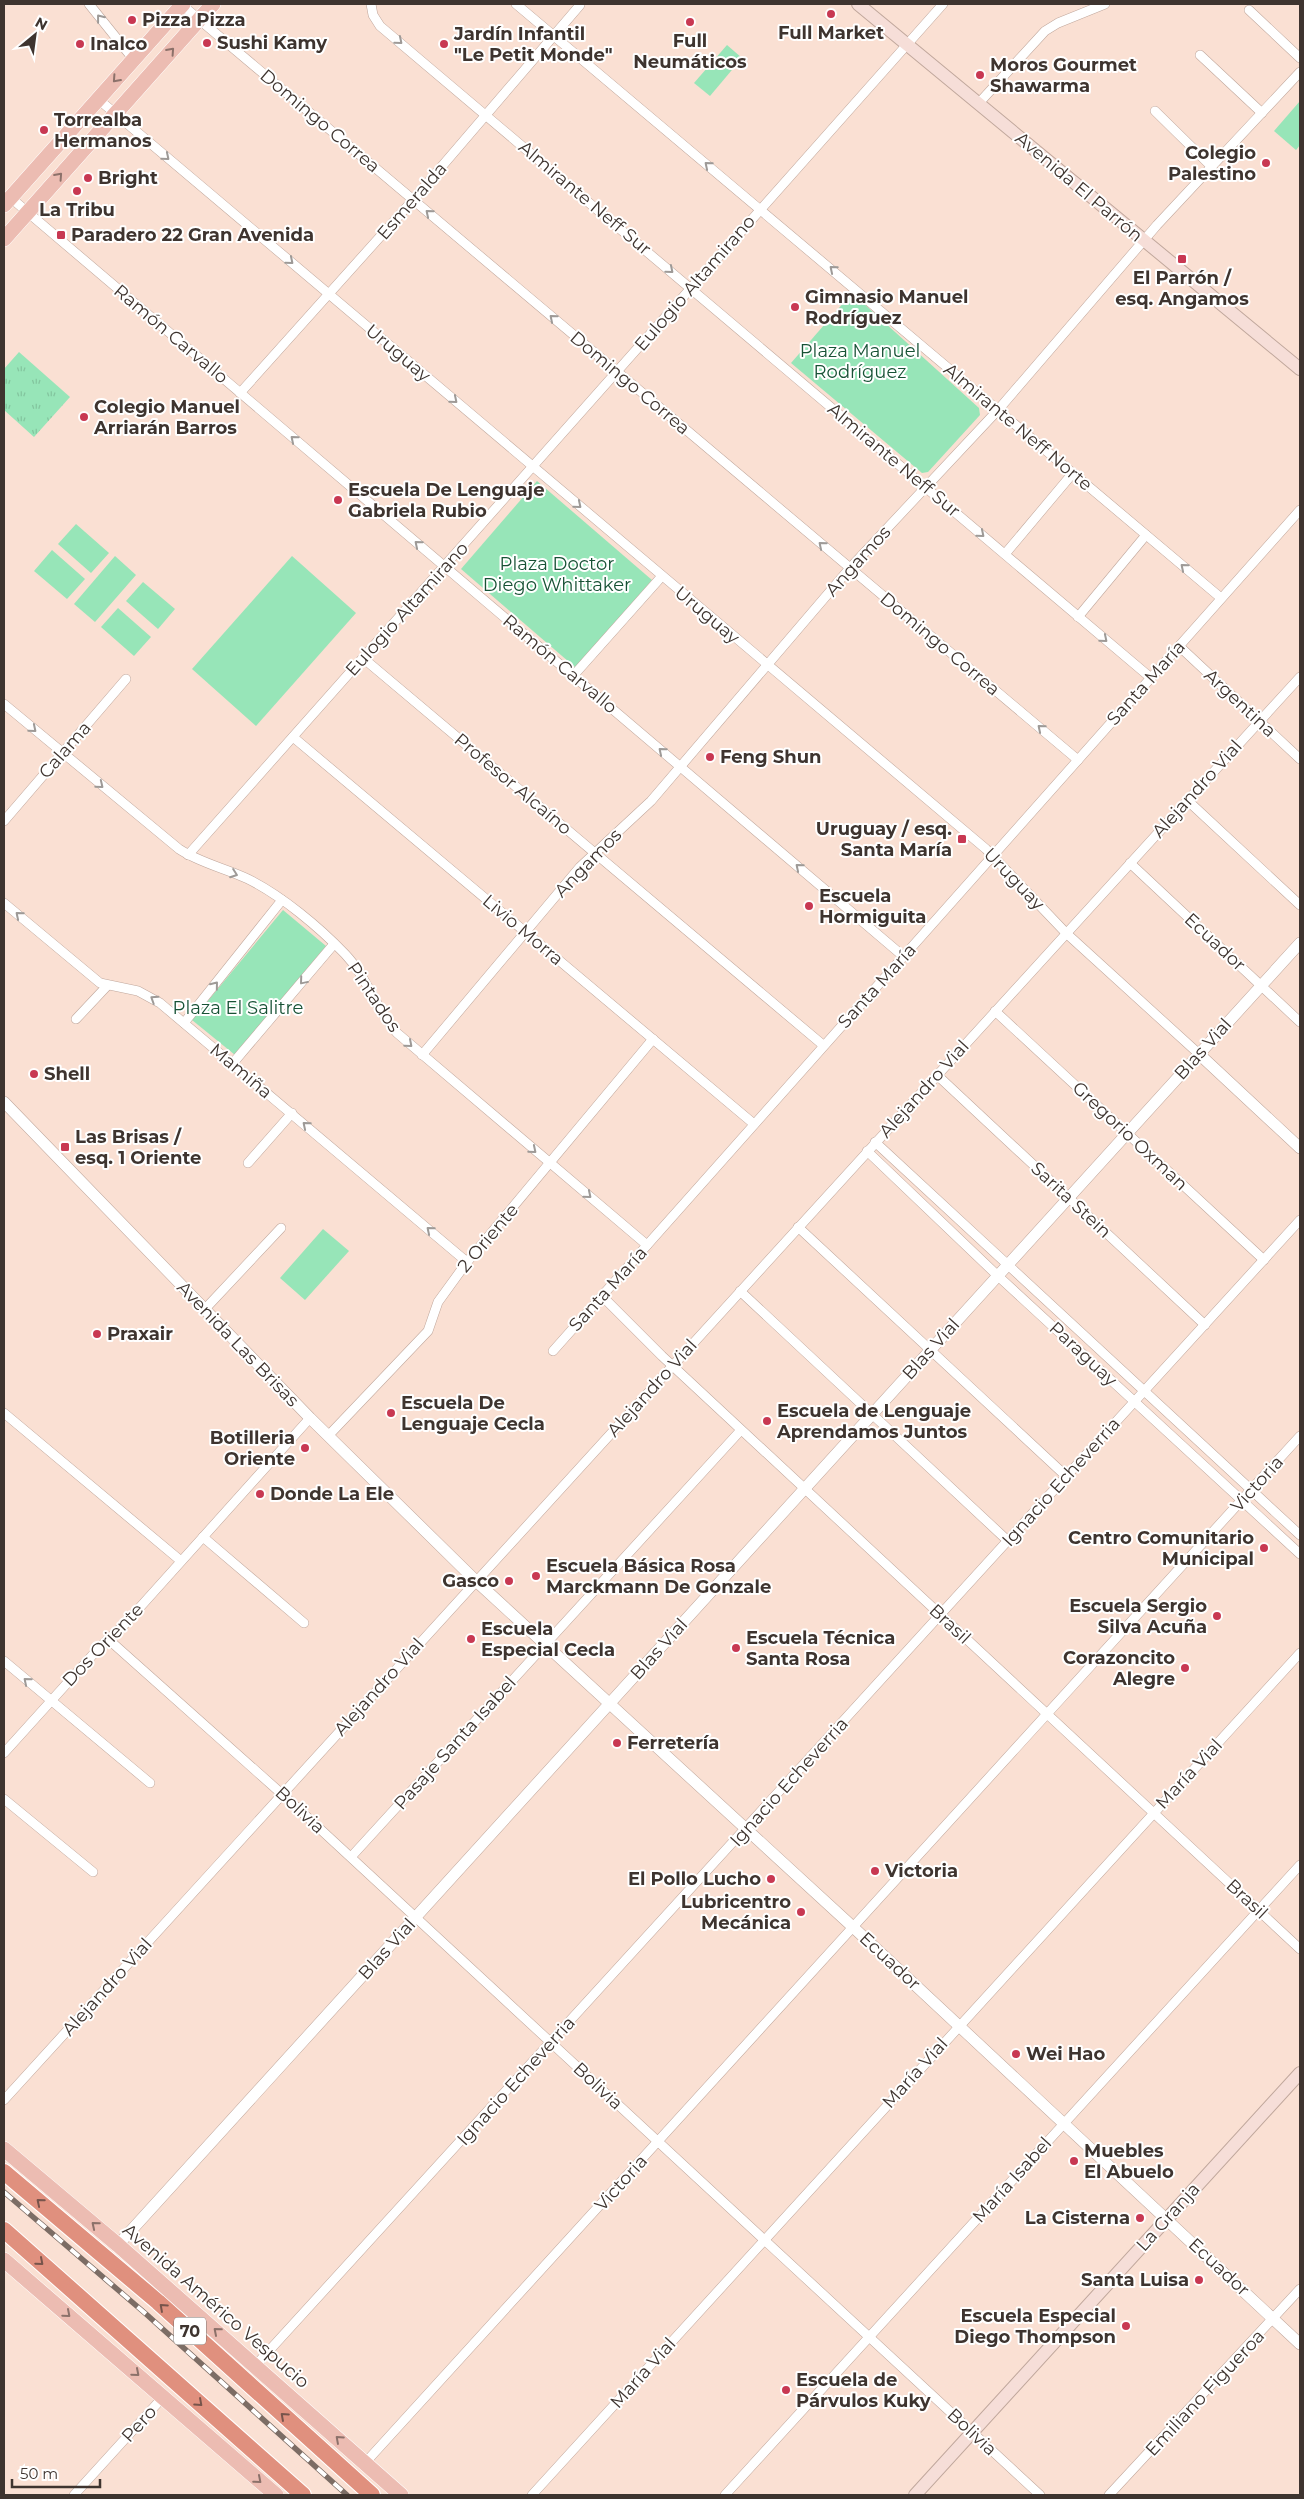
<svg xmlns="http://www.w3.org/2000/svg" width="1304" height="2499" viewBox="0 0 1304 2499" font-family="Montserrat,sans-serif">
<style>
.grass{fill:url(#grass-tufts)}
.park{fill:#97e5b8}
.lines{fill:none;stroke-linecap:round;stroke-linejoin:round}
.minor-casing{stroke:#c0a79c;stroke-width:10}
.tertiary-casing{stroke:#c0a79c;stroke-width:12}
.secondary-casing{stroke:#c0a79c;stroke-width:14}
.primary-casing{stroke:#fff;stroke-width:16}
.motorway-casing{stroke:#fff;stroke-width:18}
.minor{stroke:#fff;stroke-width:9}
.tertiary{stroke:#fff;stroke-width:11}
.secondary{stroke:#f6ded8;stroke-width:12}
.primary{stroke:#ecbcb2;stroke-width:15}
.motorway{stroke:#e0907e;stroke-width:16}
.rail-casing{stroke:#7c6d65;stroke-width:5.5}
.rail{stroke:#fff;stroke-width:4;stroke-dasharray:11;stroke-linecap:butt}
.oneway{stroke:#9e9a97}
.oneway2{stroke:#8c716a}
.oneway3{stroke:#77544b}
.poi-dot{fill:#c83852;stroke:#fff;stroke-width:2}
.labels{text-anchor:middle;stroke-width:4;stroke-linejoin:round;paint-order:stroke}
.shield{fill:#fff;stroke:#78716d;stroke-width:1}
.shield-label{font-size:16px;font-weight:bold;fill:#3e342f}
.poi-label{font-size:18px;font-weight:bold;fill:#3e342f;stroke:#fff;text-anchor:start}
.street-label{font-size:18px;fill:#3e342f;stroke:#fff}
.park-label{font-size:18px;fill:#175235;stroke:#fff}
</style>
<defs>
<pattern id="grass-tufts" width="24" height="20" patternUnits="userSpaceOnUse" patternTransform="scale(1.25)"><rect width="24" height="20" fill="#97e5b8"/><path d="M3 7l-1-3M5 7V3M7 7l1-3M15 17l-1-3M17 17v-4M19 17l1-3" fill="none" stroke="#83c59e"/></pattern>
</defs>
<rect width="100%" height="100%" fill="#fae0d3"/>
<path class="grass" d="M19,352L70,397L34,437L4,410V369Z"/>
<g class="park">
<path d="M727,45L742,58L710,96L694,83Z"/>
<path d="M1300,101V145L1296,150L1274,131Z"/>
<path d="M852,293L979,408L980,415L928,472L922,473L791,363Z"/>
<path d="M537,481L652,580L576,668L461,569Z"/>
<path d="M76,524L109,553L91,573L58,544Z"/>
<path d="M52,550L85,579L67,599L34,571Z"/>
<path d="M115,556L136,575L95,622L74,604Z"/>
<path d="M292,556L356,613L256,726L192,669Z"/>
<path d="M143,582L175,609L158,629L126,601Z"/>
<path d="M118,608L151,637L134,656L101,627Z"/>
<path d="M283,910L326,946L235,1055L192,1020Z"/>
<path d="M323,1229L349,1251L305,1300L280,1278Z"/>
</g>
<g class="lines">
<g class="minor-casing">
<g id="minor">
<path d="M89,4L134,60"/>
<path d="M371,4L373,15L380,26L1151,678"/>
<path d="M516,4L1221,598"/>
<path d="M182,5L1078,760"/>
<path d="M1249,10L1300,58"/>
<path d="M1200,55L1262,113"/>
<path d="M98,99L986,849L1066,933L1199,1054"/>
<path d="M978,104L1045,31L1058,23L1105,4"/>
<path d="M1155,111L1212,167"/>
<path d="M11,198L903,956"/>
<path d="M240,393L413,200L580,5"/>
<path d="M1005,554L1073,473"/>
<path d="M1078,617L1146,535"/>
<path d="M1179,646L1300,759"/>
<path d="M363,658L823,1045"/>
<path d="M573,676L662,576"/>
<path d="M4,704L179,849C200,863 225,868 248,879C282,896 319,927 345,954C367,977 376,1009 397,1033L647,1245"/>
<path d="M293,737L754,1124"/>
<path d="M1187,800L1300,905"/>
<path d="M4,821L126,679"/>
<path d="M188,855L943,4"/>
<path d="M1130,863L1300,1022"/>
<path d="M4,903L100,983L138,991L160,1003L467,1262"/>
<path d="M995,1011L1264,1260"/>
<path d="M76,1019L107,986"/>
<path d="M184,1023L282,900"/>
<path d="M422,1055L580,867L651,801L850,568L998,410L1157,225L1300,72"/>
<path d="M233,1063L334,944"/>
<path d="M937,1075L1205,1325"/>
<path d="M875,1142L1300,1535"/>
<path d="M867,1151L998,1276L1300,1554"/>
<path d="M248,1163L292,1113"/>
<path d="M798,1227L1067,1477"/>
<path d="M740,1291L1008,1541"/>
<path d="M602,1296L662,1356L1300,1949"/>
<path d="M205,1309L281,1228"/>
<path d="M553,1351L1300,510"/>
<path d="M4,1413L181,1561"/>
<path d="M328,1436L428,1331L438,1302L467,1262L653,1039"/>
<path d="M203,1537L304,1623"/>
<path d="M108,1639L292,1803L1040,2495"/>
<path d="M4,1661L150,1783"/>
<path d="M4,1753L98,1649L124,1625L310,1418"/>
<path d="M4,1799L93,1872"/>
<path d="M351,1857L741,1430"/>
<path d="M4,2100L1300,677"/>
<path d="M256,2365L1300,1220"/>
<path d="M365,2463L1300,1436"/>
<path d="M74,2495L164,2396"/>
<path d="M532,2495L1300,1653"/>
<path d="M725,2495L1300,1865"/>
<path d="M1109,2495L1300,2289"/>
</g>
</g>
<g class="tertiary-casing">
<g id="tertiary">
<path d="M1199,1054L1300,1148"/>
<path d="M4,1102L310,1418L476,1581L854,1928L1300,2344"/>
<path d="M118,2245L1300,943"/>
</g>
</g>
<g class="secondary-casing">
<g id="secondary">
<path d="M858,4L1300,369"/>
<path d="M915,2495L1300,2073"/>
</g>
</g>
<g class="primary-casing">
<g id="primary">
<path d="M4,205L183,4"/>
<path d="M4,239L213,4"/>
<path d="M4,2149L118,2245L401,2495"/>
<path d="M4,2260L276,2495"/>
</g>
</g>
<g class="motorway-casing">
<g id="motorway">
<path d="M4,2172L158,2302L372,2495"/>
<path d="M4,2230L303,2495"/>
</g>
</g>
<use href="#minor" class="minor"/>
<use href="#tertiary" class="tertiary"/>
<use href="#secondary" class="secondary"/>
<use href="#primary" class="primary"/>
<use href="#motorway" class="motorway"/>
<g class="rail-casing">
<path id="rail" d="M4,2192L146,2314L347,2495"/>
</g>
<use href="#rail" class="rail"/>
</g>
<defs><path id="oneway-chevron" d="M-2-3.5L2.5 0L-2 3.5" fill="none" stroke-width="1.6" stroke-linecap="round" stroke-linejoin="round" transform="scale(1.25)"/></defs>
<g class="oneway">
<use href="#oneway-chevron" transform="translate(100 18) rotate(-128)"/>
<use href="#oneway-chevron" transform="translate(399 41) rotate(40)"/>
<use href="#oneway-chevron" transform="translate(166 157) rotate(40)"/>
<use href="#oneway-chevron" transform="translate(708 165) rotate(-140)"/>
<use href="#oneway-chevron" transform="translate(429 213) rotate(-140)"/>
<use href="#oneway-chevron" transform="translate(290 261) rotate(40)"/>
<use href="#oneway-chevron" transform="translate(833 269) rotate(-140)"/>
<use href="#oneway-chevron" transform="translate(670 270) rotate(40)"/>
<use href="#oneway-chevron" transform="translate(553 318) rotate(-140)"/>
<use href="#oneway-chevron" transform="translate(454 400) rotate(40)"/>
<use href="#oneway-chevron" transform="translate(294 439) rotate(-140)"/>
<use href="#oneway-chevron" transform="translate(578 505) rotate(40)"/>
<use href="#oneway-chevron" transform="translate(981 534) rotate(40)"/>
<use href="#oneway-chevron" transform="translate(418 544) rotate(-140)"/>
<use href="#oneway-chevron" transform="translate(822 545) rotate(-140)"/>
<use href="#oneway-chevron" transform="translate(1184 567) rotate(-140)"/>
<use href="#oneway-chevron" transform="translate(1104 639) rotate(40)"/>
<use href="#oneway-chevron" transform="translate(1041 728) rotate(-140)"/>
<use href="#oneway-chevron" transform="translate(33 729) rotate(40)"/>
<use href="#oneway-chevron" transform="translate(662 751) rotate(-140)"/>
<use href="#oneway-chevron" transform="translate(100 785) rotate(39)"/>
<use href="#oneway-chevron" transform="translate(799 867) rotate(-140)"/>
<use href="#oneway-chevron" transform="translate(234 874) rotate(20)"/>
<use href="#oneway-chevron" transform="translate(19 915) rotate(-140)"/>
<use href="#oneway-chevron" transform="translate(303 981) rotate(130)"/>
<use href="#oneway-chevron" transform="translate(215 985) rotate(-51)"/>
<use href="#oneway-chevron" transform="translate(154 999) rotate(-147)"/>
<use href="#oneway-chevron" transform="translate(409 1044) rotate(41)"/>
<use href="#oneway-chevron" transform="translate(306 1125) rotate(-140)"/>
<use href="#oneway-chevron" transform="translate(533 1150) rotate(40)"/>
<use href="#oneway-chevron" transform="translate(588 1195) rotate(40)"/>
<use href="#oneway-chevron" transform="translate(430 1230) rotate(-140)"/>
<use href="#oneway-chevron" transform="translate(27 1681) rotate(-140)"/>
</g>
<g class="oneway2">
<use href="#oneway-chevron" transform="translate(171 51) rotate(-48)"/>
<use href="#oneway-chevron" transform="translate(116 79) rotate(132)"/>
<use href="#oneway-chevron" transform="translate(59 176) rotate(-48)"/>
<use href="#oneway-chevron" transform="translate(95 2225) rotate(-140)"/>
<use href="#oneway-chevron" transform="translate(67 2314) rotate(41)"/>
<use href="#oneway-chevron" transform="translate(217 2331) rotate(-139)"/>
<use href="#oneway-chevron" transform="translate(136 2373) rotate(41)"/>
<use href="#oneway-chevron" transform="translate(339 2439) rotate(-138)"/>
<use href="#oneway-chevron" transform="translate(258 2480) rotate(41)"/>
</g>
<g class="oneway3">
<use href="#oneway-chevron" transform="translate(40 2202) rotate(-140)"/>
<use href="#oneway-chevron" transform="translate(40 2262) rotate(41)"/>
<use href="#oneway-chevron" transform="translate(163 2307) rotate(-138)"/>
<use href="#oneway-chevron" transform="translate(199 2403) rotate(42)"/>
<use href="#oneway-chevron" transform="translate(284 2416) rotate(-138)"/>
</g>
<g class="poi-dot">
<circle cx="831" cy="14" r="5"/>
<circle cx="132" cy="20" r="5"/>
<circle cx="690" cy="22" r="5"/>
<circle cx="207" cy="43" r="5"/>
<circle cx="80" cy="44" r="5"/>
<circle cx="444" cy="44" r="5"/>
<circle cx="980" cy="75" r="5"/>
<circle cx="44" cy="130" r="5"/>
<circle cx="1266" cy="163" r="5"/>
<circle cx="88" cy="178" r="5"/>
<circle cx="77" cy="191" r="5"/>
<rect x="56" y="230" width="10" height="10" rx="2.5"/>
<rect x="1177" y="254" width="10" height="10" rx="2.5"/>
<circle cx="795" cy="307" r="5"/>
<circle cx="84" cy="417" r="5"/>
<circle cx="338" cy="500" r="5"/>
<circle cx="710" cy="757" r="5"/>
<rect x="957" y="834" width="10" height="10" rx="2.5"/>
<circle cx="809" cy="906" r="5"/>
<circle cx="34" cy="1074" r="5"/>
<rect x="60" y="1142" width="10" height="10" rx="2.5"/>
<circle cx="97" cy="1334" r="5"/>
<circle cx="391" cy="1413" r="5"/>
<circle cx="767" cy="1421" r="5"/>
<circle cx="305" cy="1448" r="5"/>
<circle cx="260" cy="1494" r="5"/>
<circle cx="1264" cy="1548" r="5"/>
<circle cx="536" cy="1576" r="5"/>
<circle cx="509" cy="1581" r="5"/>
<circle cx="1217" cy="1616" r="5"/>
<circle cx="471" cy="1639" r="5"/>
<circle cx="736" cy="1648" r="5"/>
<circle cx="1185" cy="1668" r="5"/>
<circle cx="617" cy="1743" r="5"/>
<circle cx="875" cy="1871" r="5"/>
<circle cx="771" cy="1879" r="5"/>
<circle cx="801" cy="1912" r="5"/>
<circle cx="1016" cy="2054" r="5"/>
<circle cx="1074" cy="2161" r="5"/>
<circle cx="1140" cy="2218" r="5"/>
<circle cx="1199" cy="2280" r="5"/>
<circle cx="1126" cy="2326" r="5"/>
<circle cx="786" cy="2390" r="5"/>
</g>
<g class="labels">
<rect class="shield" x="174" y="2317.5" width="32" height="27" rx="4"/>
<g class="shield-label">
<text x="190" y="2337">70</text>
</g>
<g class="poi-label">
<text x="142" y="26">Pizza Pizza</text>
<text x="831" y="39" text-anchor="middle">Full Market</text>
<text x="454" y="40">Jardín Infantil<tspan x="454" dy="21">"Le Petit Monde"</tspan></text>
<text x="690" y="47" text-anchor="middle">Full<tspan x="690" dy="21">Neumáticos</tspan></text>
<text x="217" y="49">Sushi Kamy</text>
<text x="90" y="50">Inalco</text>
<text x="990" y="71">Moros Gourmet<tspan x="990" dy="21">Shawarma</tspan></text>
<text x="54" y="126">Torrealba<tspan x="54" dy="21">Hermanos</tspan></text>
<text x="1256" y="159" text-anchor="end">Colegio<tspan x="1256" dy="21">Palestino</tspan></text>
<text x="98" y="184">Bright</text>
<text x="77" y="216" text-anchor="middle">La Tribu</text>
<text x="71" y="241">Paradero 22 Gran Avenida</text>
<text x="1182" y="284" text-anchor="middle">El Parrón /<tspan x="1182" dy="21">esq. Angamos</tspan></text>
<text x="805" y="303">Gimnasio Manuel<tspan x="805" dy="21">Rodríguez</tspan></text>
<text x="94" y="413">Colegio Manuel<tspan x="94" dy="21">Arriarán Barros</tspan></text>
<text x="348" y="496">Escuela De Lenguaje<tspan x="348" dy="21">Gabriela Rubio</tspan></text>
<text x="720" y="763">Feng Shun</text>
<text x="952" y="835" text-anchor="end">Uruguay / esq.<tspan x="952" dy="21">Santa María</tspan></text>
<text x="819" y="902">Escuela<tspan x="819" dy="21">Hormiguita</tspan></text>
<text x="44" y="1080">Shell</text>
<text x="75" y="1143">Las Brisas /<tspan x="75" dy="21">esq. 1 Oriente</tspan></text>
<text x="107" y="1340">Praxair</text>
<text x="401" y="1409">Escuela De<tspan x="401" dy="21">Lenguaje Cecla</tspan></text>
<text x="777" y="1417">Escuela de Lenguaje<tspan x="777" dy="21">Aprendamos Juntos</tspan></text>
<text x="295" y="1444" text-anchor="end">Botilleria<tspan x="295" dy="21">Oriente</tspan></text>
<text x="270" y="1500">Donde La Ele</text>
<text x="1254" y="1544" text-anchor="end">Centro Comunitario<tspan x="1254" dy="21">Municipal</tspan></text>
<text x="546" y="1572">Escuela Básica Rosa<tspan x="546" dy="21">Marckmann De Gonzale</tspan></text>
<text x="499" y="1587" text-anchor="end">Gasco</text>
<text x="1207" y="1612" text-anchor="end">Escuela Sergio<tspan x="1207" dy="21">Silva Acuña</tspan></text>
<text x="481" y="1635">Escuela<tspan x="481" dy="21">Especial Cecla</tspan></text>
<text x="746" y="1644">Escuela Técnica<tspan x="746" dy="21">Santa Rosa</tspan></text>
<text x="1175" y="1664" text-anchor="end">Corazoncito<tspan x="1175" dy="21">Alegre</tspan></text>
<text x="627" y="1749">Ferretería</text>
<text x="885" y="1877">Victoria</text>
<text x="761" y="1885" text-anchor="end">El Pollo Lucho</text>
<text x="791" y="1908" text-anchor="end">Lubricentro<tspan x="791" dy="21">Mecánica</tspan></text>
<text x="1026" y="2060">Wei Hao</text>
<text x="1084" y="2157">Muebles<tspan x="1084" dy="21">El Abuelo</tspan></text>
<text x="1130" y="2224" text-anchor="end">La Cisterna</text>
<text x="1189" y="2286" text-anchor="end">Santa Luisa</text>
<text x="1116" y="2322" text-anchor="end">Escuela Especial<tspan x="1116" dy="21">Diego Thompson</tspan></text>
<text x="796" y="2386">Escuela de<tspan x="796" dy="21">Párvulos Kuky</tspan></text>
</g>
<g class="street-label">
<text transform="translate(320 121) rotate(40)" y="6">Domingo Correa</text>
<text transform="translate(1079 187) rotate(40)" y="6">Avenida El Parrón</text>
<text transform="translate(585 198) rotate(40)" y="6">Almirante Neff Sur</text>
<text transform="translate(412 201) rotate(-49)" y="6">Esmeralda</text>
<text transform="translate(695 283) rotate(-49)" y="6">Eulogio Altamirano</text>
<text transform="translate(171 334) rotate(40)" y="6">Ramón Carvallo</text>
<text transform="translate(398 353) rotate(40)" y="6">Uruguay</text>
<text transform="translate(630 383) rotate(40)" y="6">Domingo Correa</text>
<text transform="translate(1018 427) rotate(40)" y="6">Almirante Neff Norte</text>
<text transform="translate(894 460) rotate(40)" y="6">Almirante Neff Sur</text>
<text transform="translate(858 561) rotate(-48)" y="6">Angamos</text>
<text transform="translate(407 609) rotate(-48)" y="6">Eulogio Altamirano</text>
<text transform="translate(707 615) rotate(40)" y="6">Uruguay</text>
<text transform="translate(940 644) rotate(40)" y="6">Domingo Correa</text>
<text transform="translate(560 664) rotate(40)" y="6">Ramón Carvallo</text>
<text transform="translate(1146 683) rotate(-48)" y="6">Santa María</text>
<text transform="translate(1240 703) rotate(43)" y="6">Argentina</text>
<text transform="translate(65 750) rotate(-49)" y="6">Calama</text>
<text transform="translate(513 784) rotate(40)" y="6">Profesor Alcaíno</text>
<text transform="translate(1197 789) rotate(-48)" y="6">Alejandro Vial</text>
<text transform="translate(588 863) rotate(-46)" y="6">Angamos</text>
<text transform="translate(1014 879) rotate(46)" y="6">Uruguay</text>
<text transform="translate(523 930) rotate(40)" y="6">Livio Morra</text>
<text transform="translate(1215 942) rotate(43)" y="6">Ecuador</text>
<text transform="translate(877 986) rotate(-48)" y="6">Santa María</text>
<text transform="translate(374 997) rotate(56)" y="6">Pintados</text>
<text transform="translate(1203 1049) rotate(-48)" y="6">Blas Vial</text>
<text transform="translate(241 1071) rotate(40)" y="6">Mamiña</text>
<text transform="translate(924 1089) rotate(-48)" y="6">Alejandro Vial</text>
<text transform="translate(1130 1136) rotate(43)" y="6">Gregorio Oxman</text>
<text transform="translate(1071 1200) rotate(43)" y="6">Sarita Stein</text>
<text transform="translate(488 1238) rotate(-50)" y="6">2 Oriente</text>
<text transform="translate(608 1289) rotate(-48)" y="6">Santa María</text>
<text transform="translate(238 1344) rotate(46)" y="6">Avenida Las Brisas</text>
<text transform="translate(931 1349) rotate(-48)" y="6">Blas Vial</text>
<text transform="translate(1083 1354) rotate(43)" y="6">Paraguay</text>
<text transform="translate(652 1388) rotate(-48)" y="6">Alejandro Vial</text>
<text transform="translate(1061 1482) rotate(-48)" y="6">Ignacio Echeverria</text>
<text transform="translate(1257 1484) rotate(-48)" y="6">Victoria</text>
<text transform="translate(950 1624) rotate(43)" y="6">Brasil</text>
<text transform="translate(103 1645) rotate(-46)" y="6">Dos Oriente</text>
<text transform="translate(659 1649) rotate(-48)" y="6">Blas Vial</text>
<text transform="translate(379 1687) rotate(-48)" y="6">Alejandro Vial</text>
<text transform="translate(455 1743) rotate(-48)" y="6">Pasaje Santa Isabel</text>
<text transform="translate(1189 1774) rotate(-47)" y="6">María Vial</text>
<text transform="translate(789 1782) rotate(-48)" y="6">Ignacio Echeverria</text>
<text transform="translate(300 1810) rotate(43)" y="6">Bolivia</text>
<text transform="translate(1247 1899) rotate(43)" y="6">Brasil</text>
<text transform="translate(387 1949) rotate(-48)" y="6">Blas Vial</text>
<text transform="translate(890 1961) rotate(43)" y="6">Ecuador</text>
<text transform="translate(107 1987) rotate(-48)" y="6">Alejandro Vial</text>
<text transform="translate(915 2073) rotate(-48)" y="6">María Vial</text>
<text transform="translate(516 2081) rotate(-48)" y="6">Ignacio Echeverria</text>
<text transform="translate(598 2086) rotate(43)" y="6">Bolivia</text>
<text transform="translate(1012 2180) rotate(-48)" y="6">María Isabel</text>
<text transform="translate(621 2183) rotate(-48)" y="6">Victoria</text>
<text transform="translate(1168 2217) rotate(-48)" y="6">La Granja</text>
<text transform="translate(1219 2267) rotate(43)" y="6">Ecuador</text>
<text transform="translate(216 2306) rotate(41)" y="6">Avenida Américo Vespucio</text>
<text transform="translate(643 2373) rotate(-48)" y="6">María Vial</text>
<text transform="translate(1205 2393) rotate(-47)" y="6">Emiliano Figueroa</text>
<text transform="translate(139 2424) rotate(-48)" y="6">Pero</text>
<text transform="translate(972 2432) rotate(43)" y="6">Bolivia</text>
</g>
<g class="park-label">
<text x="860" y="357">Plaza Manuel<tspan x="860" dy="21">Rodríguez</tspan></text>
<text x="557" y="570">Plaza Doctor<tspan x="557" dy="21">Diego Whittaker</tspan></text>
<text x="238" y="1014">Plaza El Salitre</text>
</g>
</g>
<rect width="1304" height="2499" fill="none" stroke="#3e342f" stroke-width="10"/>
<g transform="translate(35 35) rotate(29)" stroke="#ffffff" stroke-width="4" paint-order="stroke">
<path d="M0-4L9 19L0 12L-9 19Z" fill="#3e342f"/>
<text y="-8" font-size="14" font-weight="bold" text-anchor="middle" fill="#3e342f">N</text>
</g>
<path d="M12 2479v8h88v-8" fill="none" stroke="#3e342f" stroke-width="2.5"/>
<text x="20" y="2479" font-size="15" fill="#3e342f" stroke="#ffffff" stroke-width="4" paint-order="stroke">50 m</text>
</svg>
